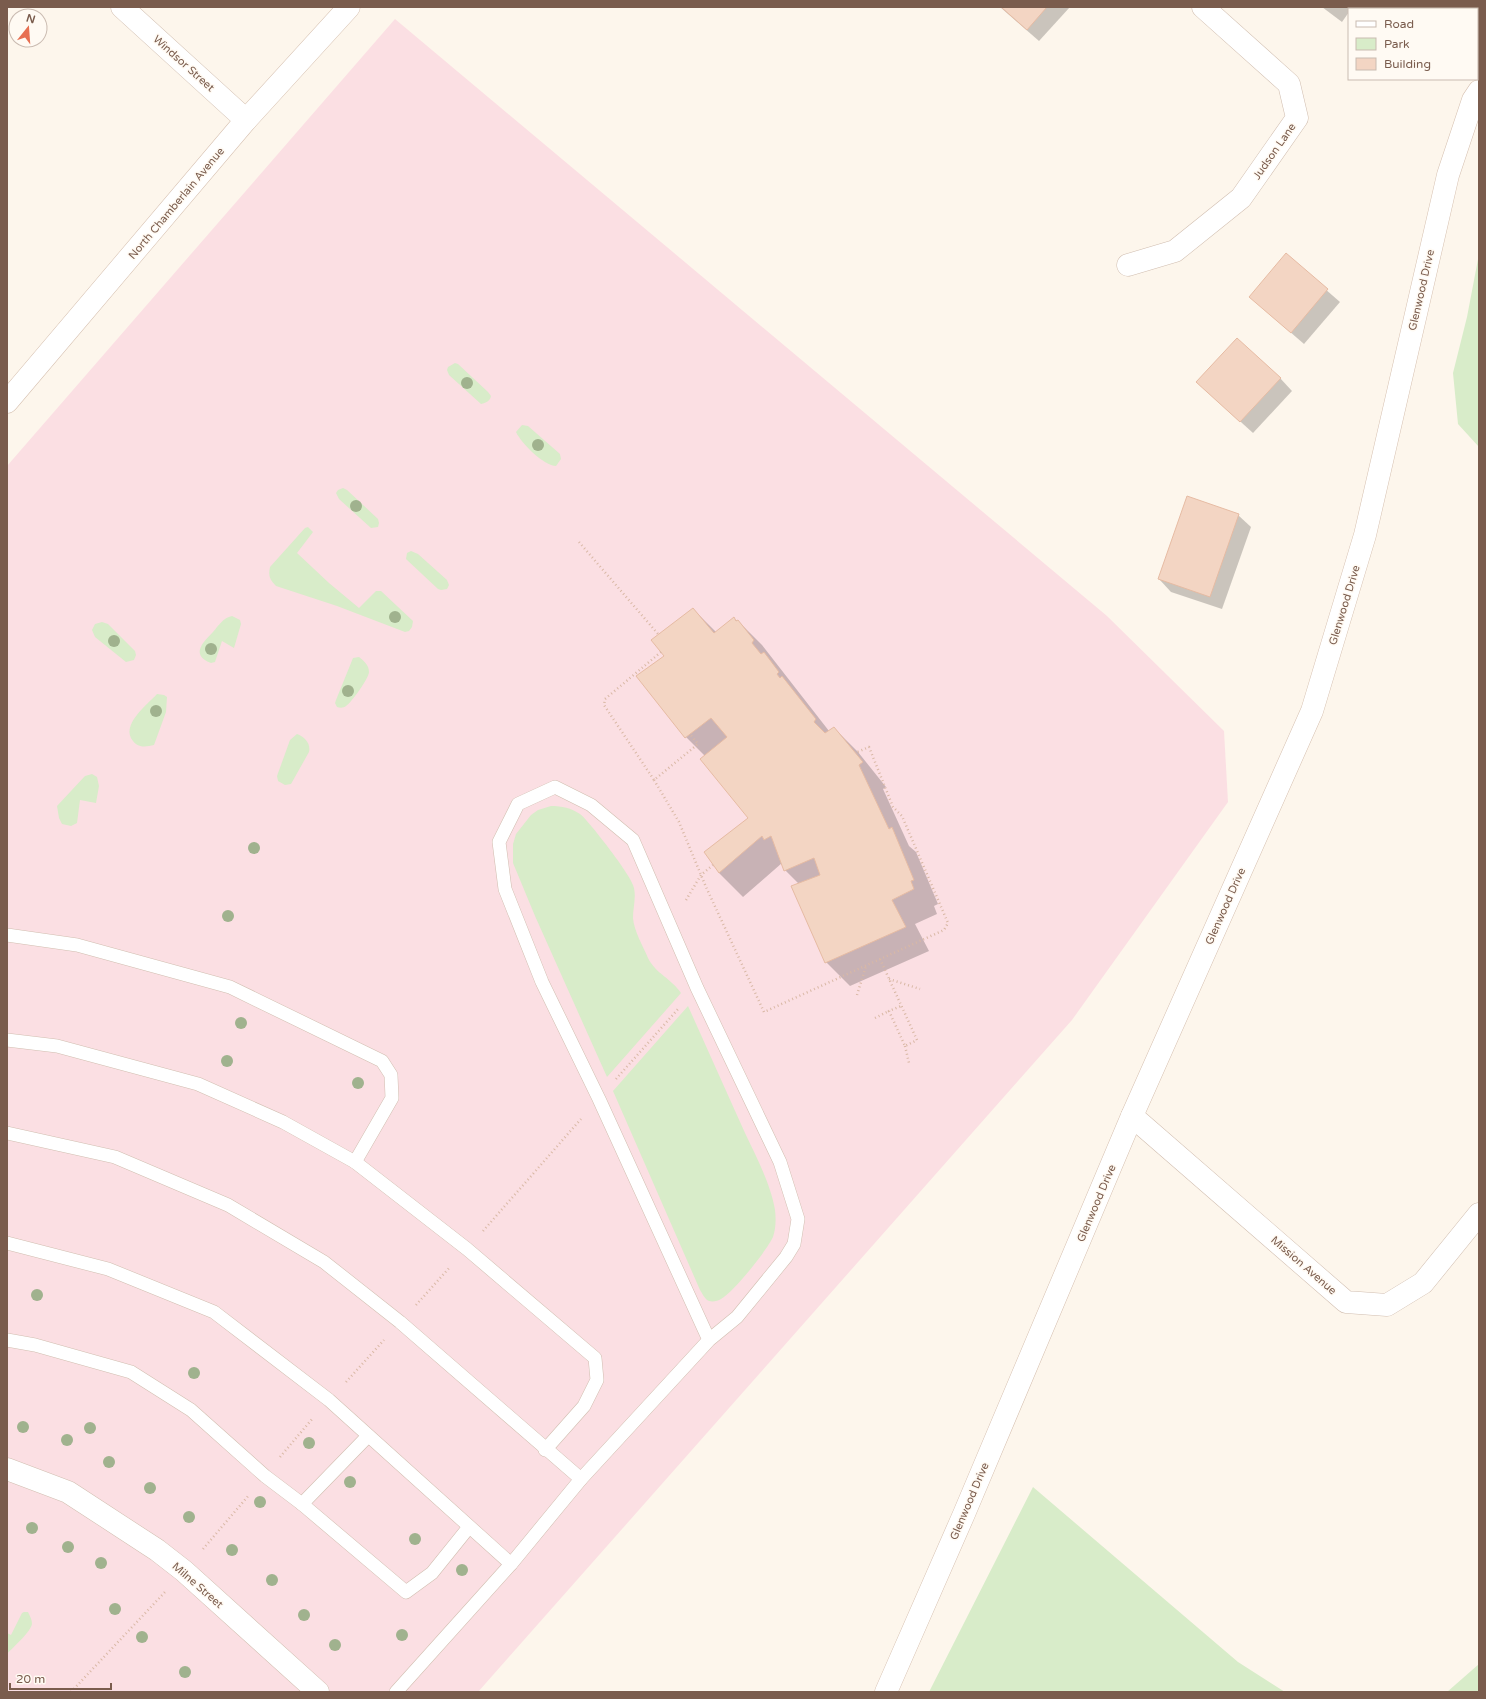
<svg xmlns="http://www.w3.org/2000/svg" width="1486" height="1699" viewBox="0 0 1486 1699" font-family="'Varela Round',sans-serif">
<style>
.medical{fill:#fbdfe3}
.green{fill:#d8ecc9}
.shadow{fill:#0003}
.building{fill:#f3d5c3;stroke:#e6bba3}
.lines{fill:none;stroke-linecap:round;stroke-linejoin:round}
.lane-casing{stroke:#d1beb0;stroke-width:14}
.street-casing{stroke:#d1beb0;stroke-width:23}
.secondary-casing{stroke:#d6c0b0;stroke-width:23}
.path{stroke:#d9b8a5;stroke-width:2.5;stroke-dasharray:1 3;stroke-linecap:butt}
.lane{stroke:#fff;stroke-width:13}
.street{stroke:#fff;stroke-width:22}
.secondary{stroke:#fff;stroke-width:22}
.tree{fill:#a0b28e}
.labels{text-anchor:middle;stroke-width:3;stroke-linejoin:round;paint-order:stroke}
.street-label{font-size:11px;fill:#7a5c4d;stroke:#fffaf3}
</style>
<rect width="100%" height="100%" fill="#fdf6ec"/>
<path class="medical" d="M395,19L1107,616L1224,731L1228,802L1072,1020L478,1692H7V466Z"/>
<g class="green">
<path d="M1479,254V447L1458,424L1453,373L1467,317Z"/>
<path d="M455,363L458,364L488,392L491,396C490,401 486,403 481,404L449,375L447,370L448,367Z"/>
<path d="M522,425L528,426L560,454L561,459L556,466C544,466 521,443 516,432Z"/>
<path d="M343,488L347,490L378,519L379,523L378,527L371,528L339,499L336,493L338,490Z"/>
<path d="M308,527L313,532L297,553L329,583L359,608L376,591H381L413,621L412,627L409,631L405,632L337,606L276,586C270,580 268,576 270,567L305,528Z"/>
<path d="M411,551L418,554L447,580L449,585L447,589L441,590L438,589L406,559L407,553Z"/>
<path d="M232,616L240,620L241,624L234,648L222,641L215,662L211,663C190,655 203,642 213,632C219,625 223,618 232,616Z"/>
<path d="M102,622L108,624L135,651L136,655L134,660L126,662L95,637L92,630L95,624Z"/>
<path d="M359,657C364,661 369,665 369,672C369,678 352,702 346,706C344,708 340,708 337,707L335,703L336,700L353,658Z"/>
<path d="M157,694L164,695L167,697L166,712L154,745C146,747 138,748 133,741C120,725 147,705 157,694Z"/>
<path d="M297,734C305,737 311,744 309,752L291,784L285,785L278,781L277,776L290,740Z"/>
<path d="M92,774L97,777L99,786L96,803L80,800L77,823L71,826L62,824L59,818L57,806L85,776Z"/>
<path d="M551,806C562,806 571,808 580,814C589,821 630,874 633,885C637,895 633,907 633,918C634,931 643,946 648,958C656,974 672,979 681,993L607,1077L535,916L513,863V844L516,834L531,815L538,810Z"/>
<path d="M688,1006C707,1048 726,1091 745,1133C756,1156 771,1185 775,1210C776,1218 776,1228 773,1237C767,1250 734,1292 721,1299C718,1301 713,1302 709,1301C705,1300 702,1293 700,1290L613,1091Z"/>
<path d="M1033,1487L1238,1662L1285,1692H929Z"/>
<path d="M24,1612H28C30,1616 32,1620 32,1624C30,1633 13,1647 7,1654V1633L11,1635L22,1613Z"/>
<path d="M1479,1664V1692H1447Z"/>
</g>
<g class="shadow">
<path d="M1000,7H1070L1039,41Z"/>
<path d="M1322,7H1353L1349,9V12L1342,22Z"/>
<path d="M1286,255L1340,302L1304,344L1250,297Z"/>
<path d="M1280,378L1292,391L1253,433L1210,394Z"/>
<path d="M1238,515L1251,527L1222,609L1171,592L1159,579Z"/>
<path d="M693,609L717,633L734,619L738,621L762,645L829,731L834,728L858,752L886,787L883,789L909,846L916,852L938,904L934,906L937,914L915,924L929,951L850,986L826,962L799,884L785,870L782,863L743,897L719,873L705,852L749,818L705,756L686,737L665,656Z"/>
</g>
<g class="building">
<path d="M1001,7H1047L1027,30Z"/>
<path d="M1354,7H1419L1422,9H1352Z"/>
<path d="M1286,253L1328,289L1291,333L1249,297Z"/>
<path d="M1237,338L1281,378L1240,422L1196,382Z"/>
<path d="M1187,496L1239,514L1210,597L1158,579Z"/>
<path d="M693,608L714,633L734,617L736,621L738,620L754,640L752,643L761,654L764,652L779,672L777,674L780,678L782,676L816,719L814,722L825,733L834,727L863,762L859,765L889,829L892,827L914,880L911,881L914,889L892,900L906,927L825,963L791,886L820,875L814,858L784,871L771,836L764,840L762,836L719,873L704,852L748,818L700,759L727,737L711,718L685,738L636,676L664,656L651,640Z"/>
</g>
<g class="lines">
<g class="lane-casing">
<g id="lane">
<path d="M7,935L77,945L230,987L382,1061L391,1075L392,1098L355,1162"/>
<path d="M7,1040L57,1046L198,1084L283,1122L355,1162L467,1249L595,1358L597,1380L584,1406L545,1450"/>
<path d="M7,1133L115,1157L228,1205L324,1262L400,1322L581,1479"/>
<path d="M7,1243L108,1269L214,1312L329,1400L511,1564"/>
<path d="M7,1340L35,1345L131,1372L191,1410L265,1476L302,1504L406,1592L432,1573L469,1527"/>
<path d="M302,1504L368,1436"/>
<path d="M396,1692L511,1564L581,1479L709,1340L737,1317L786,1257L794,1244L798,1219L780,1162L697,988L633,840L591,805L555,787L518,804L499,842L505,889L542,982L599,1099L709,1340"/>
</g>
</g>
<g class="street-casing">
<g id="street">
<path d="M122,7L246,120"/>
<path d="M1128,265L1175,251L1241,198L1297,118L1289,84L1203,7"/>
<path d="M1132,1116L1346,1302L1387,1305L1423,1283L1479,1214"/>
<path d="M7,1469L68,1492L157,1550L184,1571L318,1692"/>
</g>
</g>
<g class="secondary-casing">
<g id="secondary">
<path d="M7,402L246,120L349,7"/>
<path d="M886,1692L964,1514L1132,1116L1312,711L1365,535L1448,175L1473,100L1479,91"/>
</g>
</g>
<g class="path">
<path d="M579,542L658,634"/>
<path d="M661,652L605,699L604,705L654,780L698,744L690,734"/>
<path d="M654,780L679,822L706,887L764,1012L944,930L948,923L902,816L893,807L869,747L855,753"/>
<path d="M686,900L701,875L713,865"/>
<path d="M880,959L917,1040L905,1046L889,1011L901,1006"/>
<path d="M889,979L920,989"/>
<path d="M857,995L866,966"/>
<path d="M875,1018L889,1011"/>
<path d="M905,1046L909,1063"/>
<path d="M616,1079L679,1008"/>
<path d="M483,1231L581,1119"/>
<path d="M416,1305L450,1267"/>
<path d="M346,1382L384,1340"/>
<path d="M280,1457L313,1418"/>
<path d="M203,1549L249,1495"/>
<path d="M71,1692L165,1592"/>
</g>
<use href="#lane" class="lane"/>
<use href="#street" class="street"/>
<use href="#secondary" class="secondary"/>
</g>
<g class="tree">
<circle cx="467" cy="383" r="6"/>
<circle cx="538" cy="445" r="6"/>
<circle cx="356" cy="506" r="6"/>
<circle cx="395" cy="617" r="6"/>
<circle cx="114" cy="641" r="6"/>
<circle cx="211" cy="649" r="6"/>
<circle cx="348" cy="691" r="6"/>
<circle cx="156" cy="711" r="6"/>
<circle cx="254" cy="848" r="6"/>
<circle cx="228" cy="916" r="6"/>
<circle cx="241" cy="1023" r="6"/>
<circle cx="227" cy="1061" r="6"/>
<circle cx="358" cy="1083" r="6"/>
<circle cx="37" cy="1295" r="6"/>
<circle cx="194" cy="1373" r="6"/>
<circle cx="23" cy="1427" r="6"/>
<circle cx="90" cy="1428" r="6"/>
<circle cx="67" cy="1440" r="6"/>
<circle cx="309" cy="1443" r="6"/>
<circle cx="109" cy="1462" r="6"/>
<circle cx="350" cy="1482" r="6"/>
<circle cx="150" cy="1488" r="6"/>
<circle cx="260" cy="1502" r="6"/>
<circle cx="189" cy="1517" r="6"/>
<circle cx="32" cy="1528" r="6"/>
<circle cx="415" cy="1539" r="6"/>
<circle cx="68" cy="1547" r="6"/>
<circle cx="232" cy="1550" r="6"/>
<circle cx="101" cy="1563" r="6"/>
<circle cx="462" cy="1570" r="6"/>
<circle cx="272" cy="1580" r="6"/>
<circle cx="115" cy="1609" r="6"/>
<circle cx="304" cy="1615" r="6"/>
<circle cx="402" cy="1635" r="6"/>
<circle cx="142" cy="1637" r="6"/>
<circle cx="335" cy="1645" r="6"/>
<circle cx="185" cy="1672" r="6"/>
</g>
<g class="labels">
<g class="street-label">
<text transform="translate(184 63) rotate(42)" y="4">Windsor Street</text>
<text transform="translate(1274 151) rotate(-55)" y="4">Judson Lane</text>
<text transform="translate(176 203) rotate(-50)" y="4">North Chamberlain Avenue</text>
<text transform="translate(1421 290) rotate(-77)" y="4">Glenwood Drive</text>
<text transform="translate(1344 605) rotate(-73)" y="4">Glenwood Drive</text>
<text transform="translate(1225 906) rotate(-66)" y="4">Glenwood Drive</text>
<text transform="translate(1096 1203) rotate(-67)" y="4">Glenwood Drive</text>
<text transform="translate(1304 1265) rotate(41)" y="4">Mission Avenue</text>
<text transform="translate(969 1501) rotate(-67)" y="4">Glenwood Drive</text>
<text transform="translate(198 1585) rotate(41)" y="4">Milne Street</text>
</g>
</g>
<rect width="1486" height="1699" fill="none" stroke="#7a5c4d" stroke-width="16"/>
<rect x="1348" y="8" width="130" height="72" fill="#fffaf3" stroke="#cabbb1"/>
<rect x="1356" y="21" width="20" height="6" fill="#ffffff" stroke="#cabbb1"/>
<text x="1384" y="28" font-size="12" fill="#7a5c4d">Road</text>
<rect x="1356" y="38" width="20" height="12" fill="#d8ecc9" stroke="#cabbb1"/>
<text x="1384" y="48" font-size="12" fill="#7a5c4d">Park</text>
<rect x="1356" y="58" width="20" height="12" fill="#f3d5c3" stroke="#cabbb1"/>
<text x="1384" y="68" font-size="12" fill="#7a5c4d">Building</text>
<g transform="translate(28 28) rotate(17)"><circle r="19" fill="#fffaf3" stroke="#cabbb1"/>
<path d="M0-3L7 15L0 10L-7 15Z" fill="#e76f51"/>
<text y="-6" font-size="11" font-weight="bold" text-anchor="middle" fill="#7a5c4d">N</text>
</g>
<path d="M10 1683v6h101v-6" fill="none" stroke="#7a5c4d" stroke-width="2"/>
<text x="16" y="1683" font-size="12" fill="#7a5c4d" stroke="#fffaf3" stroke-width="3" paint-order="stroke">20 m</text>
</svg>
